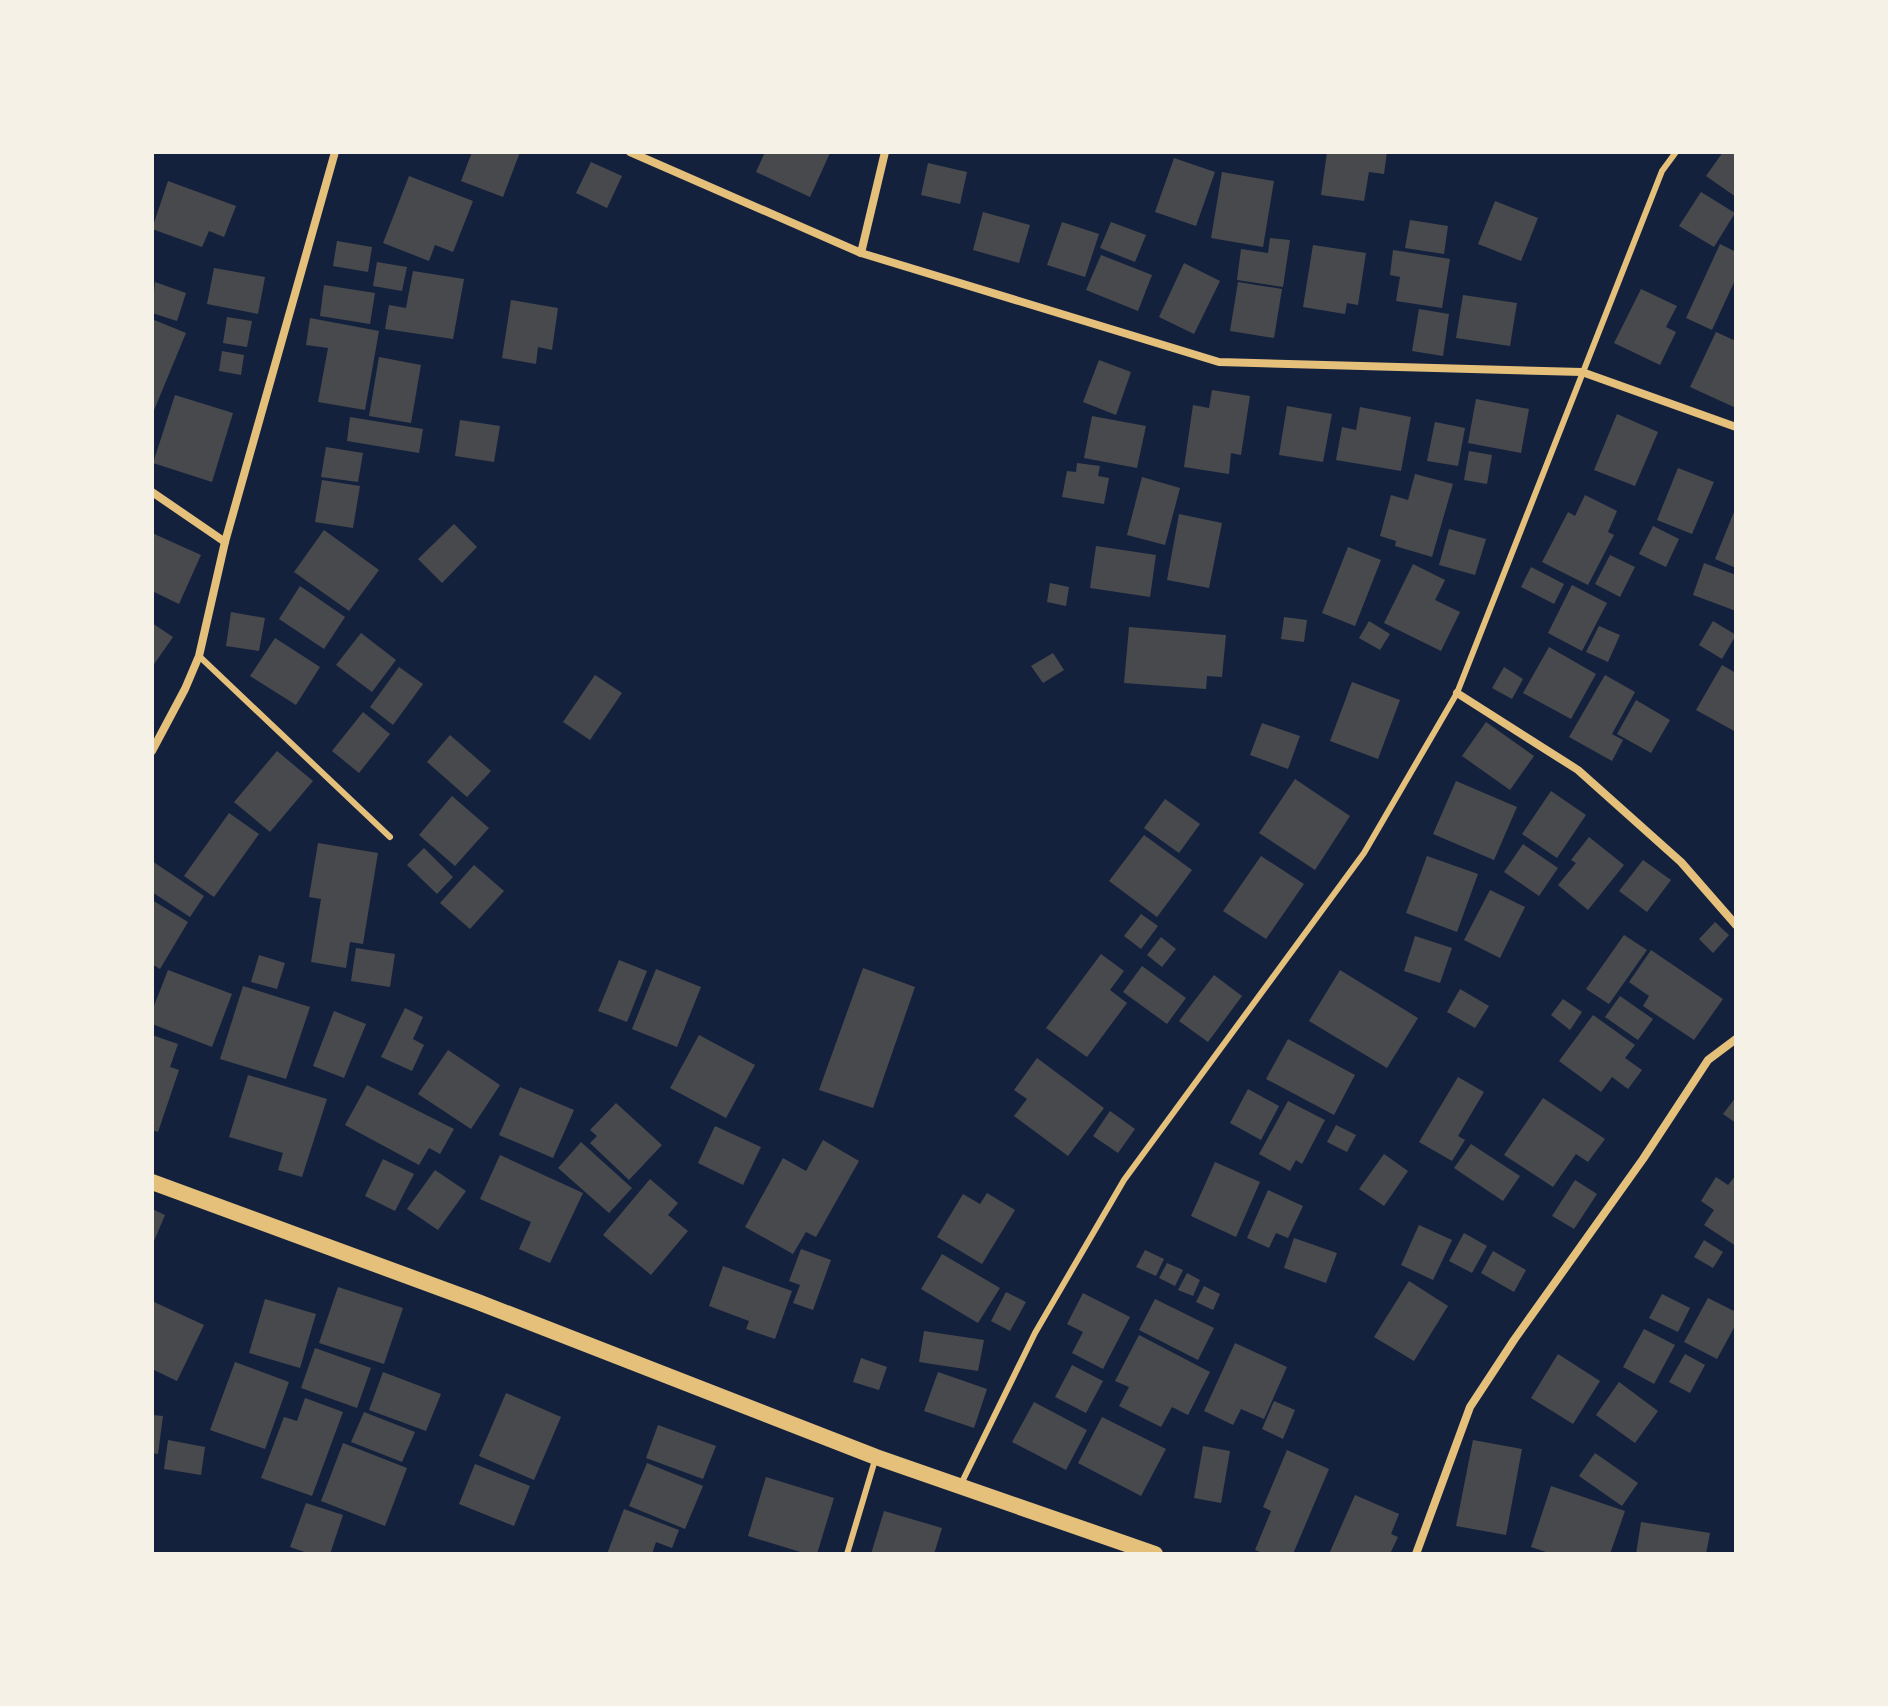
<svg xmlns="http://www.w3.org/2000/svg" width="1888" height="1706" viewBox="0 0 1888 1706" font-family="Arial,sans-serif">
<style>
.building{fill:#48494c}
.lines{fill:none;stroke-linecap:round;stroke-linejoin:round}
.service{stroke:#e5c07b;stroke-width:6}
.minor{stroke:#e5c07b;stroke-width:8}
.secondary{stroke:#e5c07b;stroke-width:16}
</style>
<rect width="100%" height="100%" fill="#14213d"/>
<g class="building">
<path d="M472,152H520L503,197L461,181Z"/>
<path d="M765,152H827L830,153L810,197L756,172Z"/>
<path d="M1327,152H1387L1384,174L1369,172L1364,201L1321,195Z"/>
<path d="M1723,152H1736V197L1706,176Z"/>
<path d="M1174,158L1215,172L1196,226L1155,212Z"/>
<path d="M591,162L622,176L607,208L576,193Z"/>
<path d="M928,163L967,172L960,204L921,195Z"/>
<path d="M1222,172L1274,181L1263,247L1211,238Z"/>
<path d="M409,176L473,201L453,252L435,245L429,261L383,243Z"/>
<path d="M168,181L236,206L224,237L209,231L202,247L152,229Z"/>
<path d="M1701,192L1735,213L1714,247L1679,226Z"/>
<path d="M1495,201L1538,218L1521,261L1478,244Z"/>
<path d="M983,212L1030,225L1019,263L973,250Z"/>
<path d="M1410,220L1448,226L1444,254L1405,248Z"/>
<path d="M1062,222L1099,234L1085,277L1047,265Z"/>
<path d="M1111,222L1146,235L1135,262L1100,248Z"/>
<path d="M1270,238L1290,240L1283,287L1237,280L1241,249L1268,253Z"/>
<path d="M337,241L372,247L368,272L333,266Z"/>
<path d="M1720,244L1736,252V278L1712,330L1686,318Z"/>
<path d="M1313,245L1366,253L1358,305L1347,303L1345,314L1303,307Z"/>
<path d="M1393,250L1450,259L1442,308L1396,301L1400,277L1390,275Z"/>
<path d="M1101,255L1152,275L1138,311L1086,290Z"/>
<path d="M377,262L407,267L402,291L373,286Z"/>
<path d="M1184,263L1220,281L1194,334L1159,317Z"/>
<path d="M214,268L265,277L258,314L207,304Z"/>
<path d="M413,271L464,279L453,339L385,329L389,305L406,308Z"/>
<path d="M155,282L186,293L177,321L152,313Z"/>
<path d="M1238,282L1282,289L1274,338L1230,331Z"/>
<path d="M324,285L375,293L370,324L320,316Z"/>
<path d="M1641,289L1677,306L1666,327L1676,332L1660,365L1614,343Z"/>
<path d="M1463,295L1517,303L1510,346L1456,338Z"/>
<path d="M511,300L558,308L552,350L538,347L536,364L502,358Z"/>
<path d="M1419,309L1449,314L1443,356L1412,351Z"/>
<path d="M227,317L252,321L247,347L223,343Z"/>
<path d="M310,318L379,331L365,410L318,402L328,348L306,345Z"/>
<path d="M152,319L186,333L152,415Z"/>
<path d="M1716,332L1736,341V408L1690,387Z"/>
<path d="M222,351L244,355L241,375L219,371Z"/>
<path d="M379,357L421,365L411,423L369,416Z"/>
<path d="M1099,360L1131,372L1116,415L1083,402Z"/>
<path d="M1212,390L1250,396L1241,455L1231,453L1229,474L1184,467L1193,405L1209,408Z"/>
<path d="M175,395L233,413L212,482L153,463Z"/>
<path d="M1476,399L1529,409L1521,453L1468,443Z"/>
<path d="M1287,406L1332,414L1323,462L1279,455Z"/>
<path d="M1360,407L1411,417L1401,471L1336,460L1342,427L1356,430Z"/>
<path d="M1617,414L1658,432L1635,486L1594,470Z"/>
<path d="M1092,416L1146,426L1137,468L1084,458Z"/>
<path d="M350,417L423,429L419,453L347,441Z"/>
<path d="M460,420L500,426L494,462L455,456Z"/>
<path d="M1435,422L1465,428L1458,466L1427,461Z"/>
<path d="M326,447L363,453L358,482L321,477Z"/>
<path d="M1469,451L1492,455L1487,484L1464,480Z"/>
<path d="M1077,463L1100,466L1098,476L1109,478L1104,504L1062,497L1067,471L1076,472Z"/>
<path d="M1678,468L1714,482L1692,534L1657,520Z"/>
<path d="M1415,474L1453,484L1432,557L1395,546L1396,541L1380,536L1391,495L1408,500Z"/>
<path d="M1142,477L1180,488L1165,545L1127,535Z"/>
<path d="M322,480L360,486L353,528L315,522Z"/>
<path d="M1585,495L1617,511L1608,532L1614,535L1588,585L1542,562L1568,512L1575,516Z"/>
<path d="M1736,507V568L1715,559Z"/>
<path d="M1179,514L1222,523L1209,588L1167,580Z"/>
<path d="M454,524L477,547L442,583L418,559Z"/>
<path d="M1653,526L1679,539L1666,567L1639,554Z"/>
<path d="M1449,529L1486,539L1475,575L1439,565Z"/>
<path d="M324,530L379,570L349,611L294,572Z"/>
<path d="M152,533L201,555L179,604L152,591Z"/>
<path d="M1096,546L1156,555L1150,597L1090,588Z"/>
<path d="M1348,547L1381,560L1355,626L1322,613Z"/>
<path d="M1610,555L1635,567L1620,597L1595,584Z"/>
<path d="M1704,563L1736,575V611L1693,595Z"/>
<path d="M1413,564L1445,580L1435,600L1460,612L1441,651L1384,623Z"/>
<path d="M1531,567L1564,584L1554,604L1521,587Z"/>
<path d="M1050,583L1069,587L1066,606L1047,602Z"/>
<path d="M1572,585L1607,603L1582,651L1548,633Z"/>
<path d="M300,586L345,617L324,649L279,619Z"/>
<path d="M231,612L265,618L259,651L226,646Z"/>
<path d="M1284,617L1307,620L1304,642L1281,639Z"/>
<path d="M1369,621L1390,634L1380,650L1359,638Z"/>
<path d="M1713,621L1736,635L1722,659L1699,645Z"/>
<path d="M152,623L173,637L152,667Z"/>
<path d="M1599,626L1620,635L1608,662L1586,652Z"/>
<path d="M1129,627L1226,635L1222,677L1207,676L1206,689L1124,683Z"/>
<path d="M361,633L396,660L372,692L336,665Z"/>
<path d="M275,638L320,667L296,705L250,676Z"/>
<path d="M1549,647L1596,674L1571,719L1523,693Z"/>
<path d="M1053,653L1064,670L1043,683L1031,666Z"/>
<path d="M1722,665L1736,673V732L1696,710Z"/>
<path d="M399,667L423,684L393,725L370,707Z"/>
<path d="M1504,667L1523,679L1512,699L1492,688Z"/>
<path d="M595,675L622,693L590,740L563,722Z"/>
<path d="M1605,675L1635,692L1612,734L1623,740L1612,761L1569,737Z"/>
<path d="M1352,682L1400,700L1378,759L1330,741Z"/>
<path d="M1636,700L1670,720L1651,753L1617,734Z"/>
<path d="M363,712L390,734L359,773L332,751Z"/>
<path d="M1486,722L1534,756L1510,790L1462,756Z"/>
<path d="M1262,723L1300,736L1288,769L1250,755Z"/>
<path d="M450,735L491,771L467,797L427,762Z"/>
<path d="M277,751L313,781L270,832L234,802Z"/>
<path d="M1295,779L1350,816L1315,870L1259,833Z"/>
<path d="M1456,781L1517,807L1494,860L1433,834Z"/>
<path d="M1551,791L1586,815L1557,858L1522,834Z"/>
<path d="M452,796L489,828L455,866L419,835Z"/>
<path d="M1165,799L1200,824L1179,853L1144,828Z"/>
<path d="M229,813L259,834L214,897L184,876Z"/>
<path d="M1144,835L1192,870L1157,917L1109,881Z"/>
<path d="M1589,837L1624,865L1588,910L1558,885L1576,863L1571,860Z"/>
<path d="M318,843L378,853L363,944L350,942L346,968L311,962L321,899L309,897Z"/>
<path d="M1523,844L1558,868L1539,896L1504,872Z"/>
<path d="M424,848L453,877L437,894L407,865Z"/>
<path d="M1261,856L1304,884L1266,939L1223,911Z"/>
<path d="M1427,856L1478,874L1457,932L1406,913Z"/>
<path d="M1643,860L1671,880L1647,912L1619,891Z"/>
<path d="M152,861L204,896L190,917L152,892Z"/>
<path d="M474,865L504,891L470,929L440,903Z"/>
<path d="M1490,890L1525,907L1500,958L1464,940Z"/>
<path d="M152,900L188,922L160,969L152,964Z"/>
<path d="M1141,914L1158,926L1141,949L1124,936Z"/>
<path d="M1715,922L1729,935L1713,953L1699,939Z"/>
<path d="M1624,935L1647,950L1609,1004L1586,989Z"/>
<path d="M1415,936L1452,948L1440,983L1404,971Z"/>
<path d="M1161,937L1176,949L1162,967L1147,955Z"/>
<path d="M356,948L395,954L390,987L351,981Z"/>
<path d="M1651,950L1723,999L1694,1040L1643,1006L1649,996L1629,982Z"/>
<path d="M1101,954L1124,971L1110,990L1127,1003L1087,1057L1046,1028Z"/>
<path d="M259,955L285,963L277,989L251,982Z"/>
<path d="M619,960L647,971L627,1022L598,1011Z"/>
<path d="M1142,966L1186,998L1167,1024L1123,992Z"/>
<path d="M863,968L915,987L873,1108L819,1090Z"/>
<path d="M656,969L701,987L677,1047L632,1029Z"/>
<path d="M168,970L232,994L212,1047L152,1024V1011Z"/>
<path d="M1340,970L1418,1018L1387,1068L1309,1021Z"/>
<path d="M1214,975L1242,996L1208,1042L1179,1021Z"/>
<path d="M243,986L310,1007L286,1079L220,1059Z"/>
<path d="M1460,989L1489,1006L1475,1028L1447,1012Z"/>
<path d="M1620,996L1653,1019L1638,1040L1605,1017Z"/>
<path d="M1563,999L1582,1012L1570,1030L1551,1015Z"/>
<path d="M405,1008L423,1017L413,1039L424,1045L412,1071L381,1057Z"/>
<path d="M334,1011L366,1024L344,1078L313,1066Z"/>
<path d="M1593,1015L1635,1045L1625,1058L1642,1070L1628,1089L1612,1077L1601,1092L1559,1061Z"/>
<path d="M152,1035L178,1044L170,1067L179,1070L158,1132L152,1130Z"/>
<path d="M699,1035L755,1065L726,1118L670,1088Z"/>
<path d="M1288,1039L1355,1075L1334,1115L1266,1079Z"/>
<path d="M448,1050L500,1085L471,1129L418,1094Z"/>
<path d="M1037,1058L1104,1108L1068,1156L1014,1116L1027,1099L1014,1090Z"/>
<path d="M248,1075L327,1099L302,1177L278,1170L283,1153L229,1137Z"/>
<path d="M1458,1077L1484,1092L1458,1136L1465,1140L1452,1161L1419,1142Z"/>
<path d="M367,1085L454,1129L440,1154L429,1148L419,1165L345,1125Z"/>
<path d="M520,1087L574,1110L553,1158L499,1135Z"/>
<path d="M1248,1089L1279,1106L1261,1140L1230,1123Z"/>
<path d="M1736,1097V1123L1723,1114Z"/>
<path d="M1543,1098L1605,1139L1588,1162L1576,1154L1553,1187L1504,1155Z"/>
<path d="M1288,1101L1325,1120L1302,1164L1296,1160L1290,1171L1259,1154Z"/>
<path d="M616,1103L662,1145L629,1180L590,1143L597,1136L590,1130Z"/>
<path d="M1110,1111L1135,1129L1118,1153L1093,1136Z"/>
<path d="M1336,1125L1356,1135L1347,1152L1327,1142Z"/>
<path d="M715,1126L761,1147L743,1185L698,1163Z"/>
<path d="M823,1140L859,1161L816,1237L806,1232L793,1254L745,1227L783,1158L806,1171Z"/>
<path d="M581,1142L632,1188L609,1213L558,1168Z"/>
<path d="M1471,1144L1520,1176L1503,1201L1454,1168Z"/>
<path d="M1384,1154L1408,1171L1384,1206L1359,1189Z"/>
<path d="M500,1155L583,1193L550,1263L519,1249L531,1222L480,1199Z"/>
<path d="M383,1159L414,1174L395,1211L365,1196Z"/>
<path d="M1215,1162L1260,1182L1236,1237L1191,1216Z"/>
<path d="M435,1170L466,1191L438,1230L407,1209Z"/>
<path d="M1736,1175V1246L1704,1225L1714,1210L1701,1201L1716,1177L1728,1185Z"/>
<path d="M650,1179L678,1203L668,1215L688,1231L651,1275L603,1235Z"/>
<path d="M1575,1180L1597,1194L1574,1229L1552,1216Z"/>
<path d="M1268,1190L1303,1206L1288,1238L1276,1233L1269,1248L1247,1238Z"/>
<path d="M987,1193L1015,1210L982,1264L937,1237L963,1194L980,1204Z"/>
<path d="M152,1209L165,1215L152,1246Z"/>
<path d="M1419,1225L1452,1240L1433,1280L1401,1265Z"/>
<path d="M1464,1233L1487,1246L1472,1273L1449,1261Z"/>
<path d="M1294,1238L1337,1253L1326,1283L1284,1268Z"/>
<path d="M1704,1240L1723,1252L1713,1268L1694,1257Z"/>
<path d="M801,1249L831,1260L813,1310L793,1303L800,1285L789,1281Z"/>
<path d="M1145,1250L1164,1259L1156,1276L1136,1267Z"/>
<path d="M1493,1251L1526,1270L1514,1292L1481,1273Z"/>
<path d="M942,1254L1000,1288L978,1323L921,1289Z"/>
<path d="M1167,1263L1183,1270L1175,1286L1159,1278Z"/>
<path d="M723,1266L792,1291L775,1339L746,1329L749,1321L709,1306Z"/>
<path d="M1187,1273L1200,1280L1193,1296L1178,1290Z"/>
<path d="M1409,1281L1448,1306L1414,1361L1374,1337Z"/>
<path d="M1204,1286L1220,1294L1213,1310L1196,1302Z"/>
<path d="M338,1287L403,1308L384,1364L319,1343Z"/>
<path d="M1006,1292L1026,1302L1010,1331L991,1321Z"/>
<path d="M1083,1293L1130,1317L1103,1369L1072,1353L1083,1332L1067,1324Z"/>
<path d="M1662,1294L1690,1308L1678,1332L1649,1318Z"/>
<path d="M1708,1298L1736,1312V1324L1717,1359L1684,1342Z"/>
<path d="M265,1299L316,1314L300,1368L249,1353Z"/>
<path d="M1155,1299L1214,1328L1198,1360L1139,1330Z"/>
<path d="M152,1301L204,1325L177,1381L152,1369Z"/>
<path d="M1644,1329L1675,1345L1654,1384L1623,1367Z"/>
<path d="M924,1331L984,1340L978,1371L919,1362Z"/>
<path d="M1139,1335L1210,1372L1188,1415L1172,1407L1161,1427L1119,1406L1129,1387L1115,1381Z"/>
<path d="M1235,1343L1287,1367L1264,1419L1241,1409L1233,1425L1204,1411Z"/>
<path d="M315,1348L371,1368L357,1408L301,1388Z"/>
<path d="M1558,1354L1600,1381L1573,1424L1531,1398Z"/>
<path d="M1685,1354L1705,1365L1690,1393L1669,1382Z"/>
<path d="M861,1358L887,1367L879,1390L853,1382Z"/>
<path d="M235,1362L289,1382L265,1449L210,1430Z"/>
<path d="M1072,1365L1103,1381L1086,1413L1055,1397Z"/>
<path d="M383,1372L441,1394L426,1431L369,1410Z"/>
<path d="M938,1372L987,1389L974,1428L924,1411Z"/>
<path d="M1619,1382L1658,1411L1635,1443L1596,1415Z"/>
<path d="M506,1393L561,1417L534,1480L479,1456Z"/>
<path d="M305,1398L343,1412L312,1496L261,1478L284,1417L297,1421Z"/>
<path d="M1274,1401L1295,1410L1283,1439L1262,1429Z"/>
<path d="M1034,1402L1087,1430L1066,1470L1012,1442Z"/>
<path d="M364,1412L415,1432L402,1462L351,1442Z"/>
<path d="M152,1415L163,1416L158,1454L152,1453Z"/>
<path d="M1102,1417L1166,1449L1141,1496L1078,1463Z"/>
<path d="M658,1425L716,1446L703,1479L646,1458Z"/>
<path d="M168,1440L205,1447L201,1475L164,1469Z"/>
<path d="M1473,1440L1522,1449L1506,1535L1456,1526Z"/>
<path d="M343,1443L407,1468L385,1526L321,1501Z"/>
<path d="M1203,1446L1230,1451L1221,1503L1194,1498Z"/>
<path d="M1287,1450L1329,1469L1293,1554H1265L1255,1550L1271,1511L1263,1507Z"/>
<path d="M1595,1453L1638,1483L1622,1506L1579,1476Z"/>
<path d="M647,1463L703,1486L685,1529L629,1506Z"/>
<path d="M475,1464L530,1486L514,1526L459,1504Z"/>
<path d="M766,1477L834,1498L817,1554H807L748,1536Z"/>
<path d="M1551,1486L1625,1511L1610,1554H1552L1531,1547Z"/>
<path d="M1355,1495L1399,1514L1391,1534L1398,1537L1390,1554H1329Z"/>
<path d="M306,1503L343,1515L330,1554H310L290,1547Z"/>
<path d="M624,1509L679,1530L672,1548L656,1542L652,1554H607Z"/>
<path d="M884,1511L942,1528L934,1554H871Z"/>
<path d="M1641,1522L1710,1533L1706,1554H1636Z"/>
</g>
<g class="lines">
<g class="service">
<path d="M199,656L390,837"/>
<path d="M961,1484L1035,1333L1124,1180L1364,853L1457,693L1662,171L1676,152"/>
<path d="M847,1554L875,1460"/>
</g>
<g class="minor">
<path d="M630,152L861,253L1219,362L1582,372L1736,427"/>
<path d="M861,253L885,152"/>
<path d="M152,492L225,542"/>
<path d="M1457,693L1578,770L1681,862L1736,925"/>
<path d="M152,751L185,689L199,656L225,542L335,152"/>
<path d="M1416,1554L1470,1407L1514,1340L1643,1159L1708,1060L1736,1039"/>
</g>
<path class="secondary" d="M152,1182L478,1302L876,1457L1155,1554"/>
</g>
<rect width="1888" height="1706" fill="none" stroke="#f6f1e7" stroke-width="308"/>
</svg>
